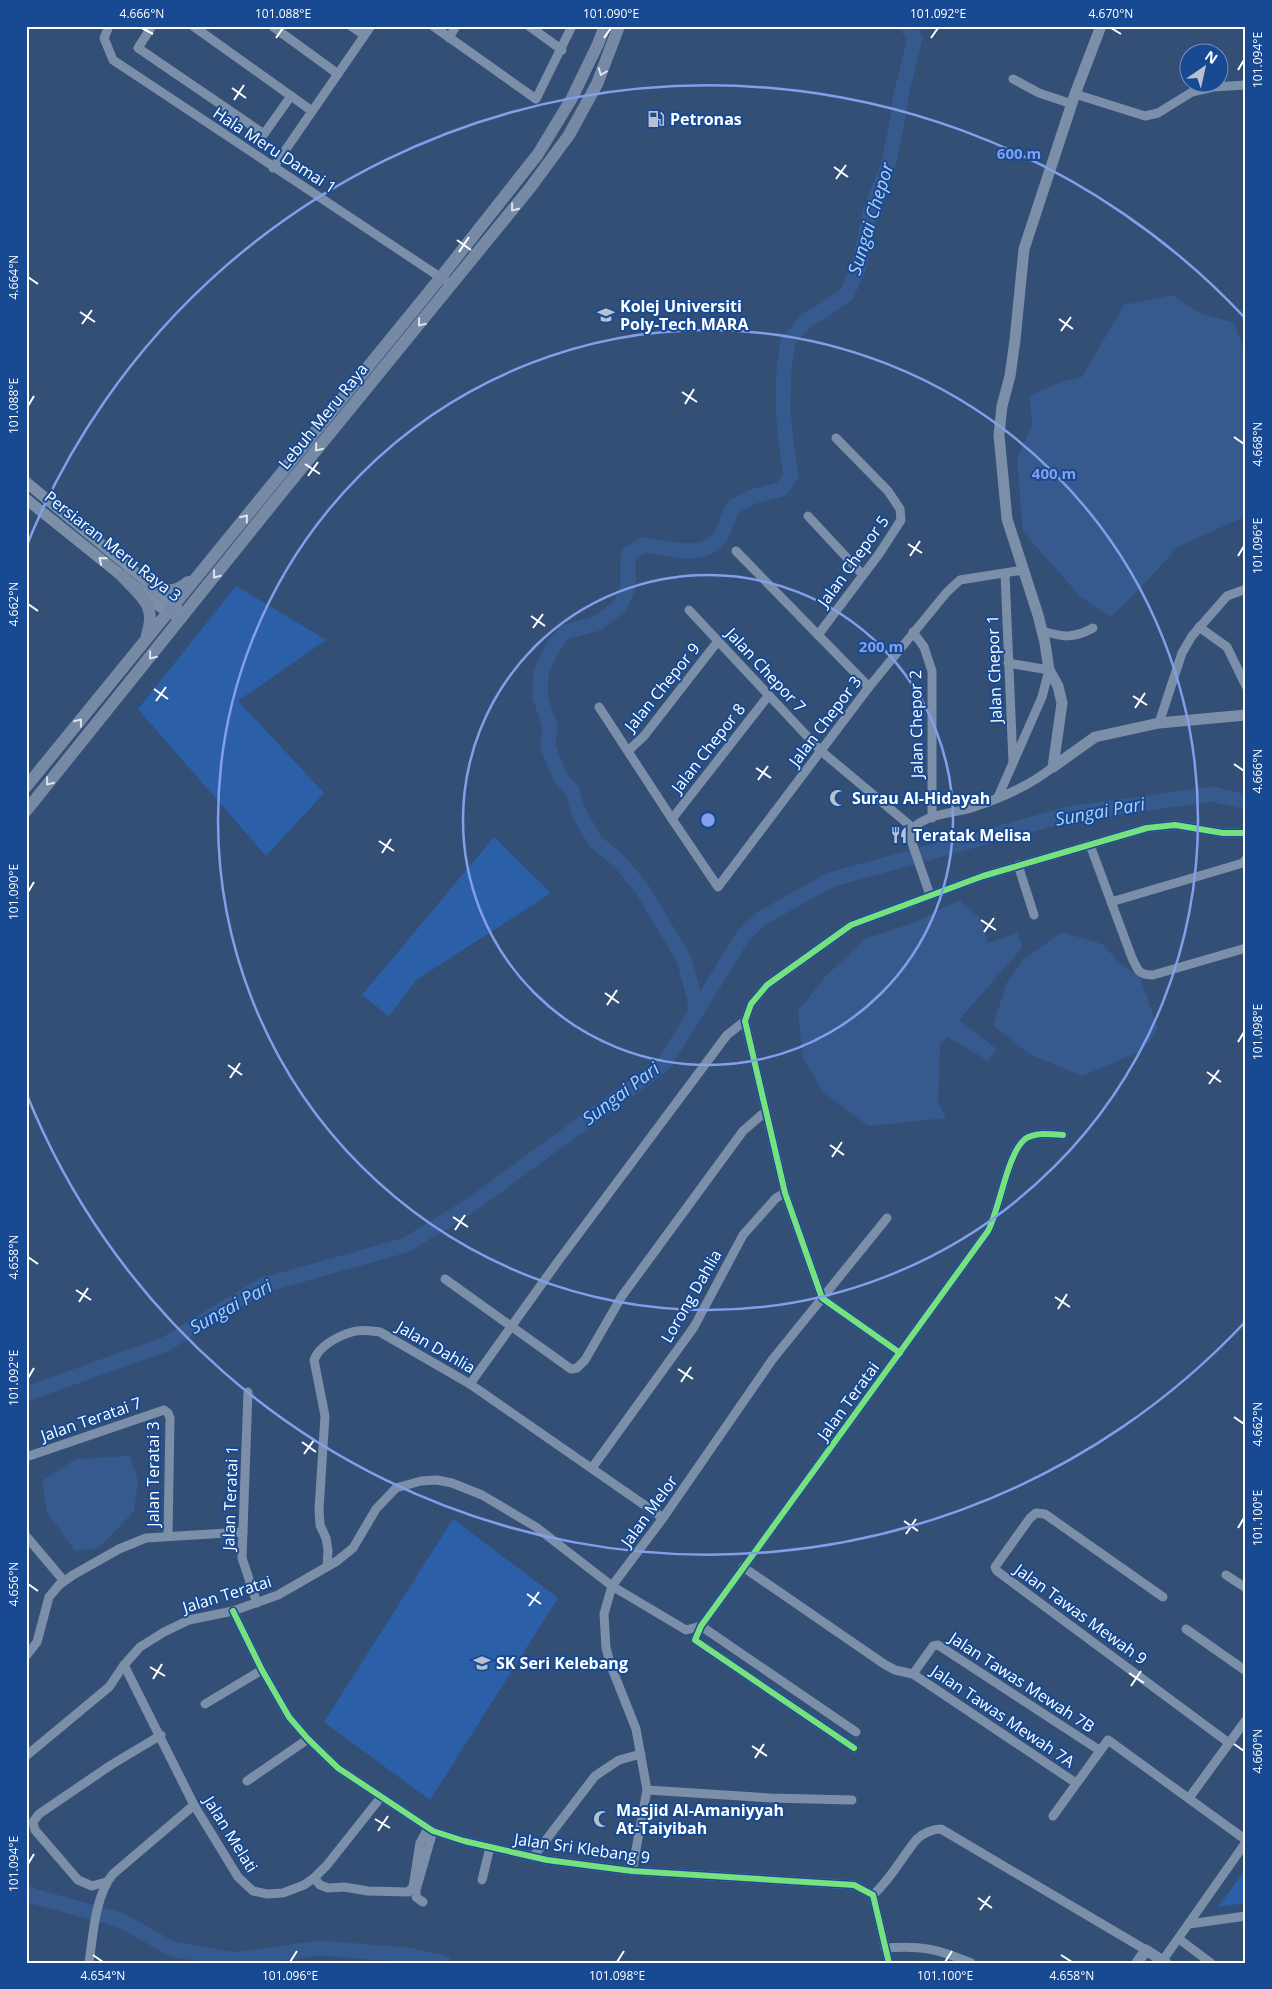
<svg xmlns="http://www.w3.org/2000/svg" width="1272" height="1989" viewBox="0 0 1272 1989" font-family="'Open Sans',sans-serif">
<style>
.green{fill:#2b60a9}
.water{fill:#365a8e}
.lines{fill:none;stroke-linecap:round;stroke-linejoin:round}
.river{stroke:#365a8e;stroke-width:15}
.minor{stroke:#7b8fa9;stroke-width:9}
.tertiary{stroke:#7b8fa9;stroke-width:11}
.secondary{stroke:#778aa5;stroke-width:12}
.cycleway-casing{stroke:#174a92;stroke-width:9}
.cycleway{stroke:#77e17e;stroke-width:6}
.oneway{stroke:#dde2e8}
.oneway2{stroke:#e5e9ee}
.ticks{fill:none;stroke:#fff;stroke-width:2}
.ring{fill:none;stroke:#839eea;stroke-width:2.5}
.labels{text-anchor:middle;stroke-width:4;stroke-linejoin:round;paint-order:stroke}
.poi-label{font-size:16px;font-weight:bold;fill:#fff;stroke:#174a92;text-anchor:start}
.street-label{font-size:16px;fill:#fff;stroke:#174a92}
.water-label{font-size:18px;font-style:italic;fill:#b2d0f7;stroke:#174a92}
.centre{fill:#839eea;stroke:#174a92;stroke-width:2.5}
.ring-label{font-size:15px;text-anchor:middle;font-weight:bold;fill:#839eea;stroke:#174a92;stroke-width:4;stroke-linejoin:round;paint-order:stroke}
.neatline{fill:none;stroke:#fff;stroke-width:2}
.ticks-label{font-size:12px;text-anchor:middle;fill:#fff}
</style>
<rect width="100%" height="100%" fill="#334f76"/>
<g class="green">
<path d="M236,586L326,640L238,701L324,793L266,856L138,709Z"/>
<path d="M494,837L551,893L416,980L389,1016L362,995Z"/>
<path d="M453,1519L558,1598L430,1800L324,1722Z"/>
<path d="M1246,1869V1903L1218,1907Z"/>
</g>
<g class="water">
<path d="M1172,295L1199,313L1234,323L1243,347L1246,349V516L1178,547L1128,601L1110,617L1081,597L1023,532L1017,460L1032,425L1030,395L1061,382L1082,377L1124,305Z"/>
<path d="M959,900L980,918L988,943L1018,933L1022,948L959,1020L997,1049L988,1061L948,1037L940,1044L938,1102L946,1118L868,1126L824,1093L803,1059L798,1011L826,976L865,939L913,923Z"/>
<path d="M1062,932L1102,944L1121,964L1140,977L1158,1029L1142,1051L1082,1076L1029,1054L993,1025L1007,982L1024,959Z"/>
<path d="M130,1456L138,1481L134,1511L99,1548L75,1551L47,1512L42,1481L76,1459Z"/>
</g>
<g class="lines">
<g class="river">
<path d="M695,1013V1000L684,959L642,889L620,862L595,841L578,811L572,790L561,779L548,747L550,726L540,697L541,673L550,652L564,632L596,624L619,607L628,588V555L643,545C668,548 703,561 721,536C724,530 729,514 733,507L752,497L782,489L791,475L786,442L783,410L784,368L788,341L807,320L824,310L847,294L859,266L870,213L888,166L897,123L900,100L915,38L907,26"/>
<path d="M26,1394L166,1344L261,1286L406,1245L468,1207L664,1064L743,936L762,918L830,880L1069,814L1212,794L1246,802"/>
<path d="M26,1891L33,1896L120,1920L172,1949L234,1960L320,1948L407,1955L444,1963"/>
</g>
<g class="minor">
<path d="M109,26L104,38L113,60L452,285"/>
<path d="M152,26L138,48L264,134L291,96"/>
<path d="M193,26L312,111"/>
<path d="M272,26L338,74"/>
<path d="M351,26L364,35"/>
<path d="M433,26L536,99L572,26"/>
<path d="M529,26L562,50"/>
<path d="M449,38L456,26"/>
<path d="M1013,79L1039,93L1072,104"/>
<path d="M1075,94L1145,116L1158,113L1192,92L1213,87L1246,85"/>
<path d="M273,168L371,26"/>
<path d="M808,516L862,574"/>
<path d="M736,551L869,687"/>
<path d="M1005,574L1013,762"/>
<path d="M689,610L821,751L913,828"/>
<path d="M1199,627L1227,647L1246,686"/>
<path d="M1042,631C1063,637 1073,639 1093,628"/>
<path d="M913,632L924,647L932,671V818"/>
<path d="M818,635L879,554L901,520L900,509L888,491L836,438"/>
<path d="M599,707L672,819L718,887L869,687L947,592L960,580L1023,570"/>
<path d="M1159,723L1182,653L1192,636L1227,596L1246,589"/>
<path d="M628,751L644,736L718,641"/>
<path d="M998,797L1042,697L1049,670L1008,663"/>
<path d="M672,819L769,695"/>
<path d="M1090,845L1132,958C1138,970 1138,975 1153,975L1246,948"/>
<path d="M1018,865L1034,915"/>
<path d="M930,895L911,840C910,834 912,828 918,824C933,813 956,813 974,807C1001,798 1031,785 1053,767"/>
<path d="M1111,902L1243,863L1246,859"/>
<path d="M445,1279L571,1369L577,1368L585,1360L622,1296L743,1131L765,1112"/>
<path d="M900,1353L822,1298L785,1193L745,1021L751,1004L767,985L851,925L983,876L1147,828L1175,825L1223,833H1246"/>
<path d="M470,1384L559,1260L727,1035L745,1021"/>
<path d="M248,1392L242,1558L257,1603"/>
<path d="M26,1457L164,1410L168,1413L170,1418L168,1536"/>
<path d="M592,1468L694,1327L743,1235L776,1198L785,1193"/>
<path d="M26,1536L64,1581"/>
<path d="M327,1567L328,1550L326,1538L320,1525L319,1509L325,1416L314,1360C319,1346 338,1336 352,1332C361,1329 371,1331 380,1332L470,1384L663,1518"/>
<path d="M743,1567L884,1664L895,1670L913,1674L1076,1783"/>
<path d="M1226,1575L1246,1588"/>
<path d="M1163,1597L1045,1514L1036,1513L1030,1518L995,1567L997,1571L1229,1743"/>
<path d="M233,1611L262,1670L289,1717L308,1739L338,1768L433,1831L464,1841L547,1860L632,1871L854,1885L873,1895L889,1963"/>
<path d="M701,1626L856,1732"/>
<path d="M1186,1629L1246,1671"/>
<path d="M26,1656L37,1642L49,1597L59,1585L73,1575L119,1549L146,1538L243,1532"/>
<path d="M124,1665L194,1805L238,1877L253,1891L267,1894L283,1893L304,1885L314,1878L327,1865L381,1797"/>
<path d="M913,1674L933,1646L938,1645L1099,1750"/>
<path d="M205,1704L262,1670"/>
<path d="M854,1748L695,1640L701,1626L988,1231C1000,1208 1007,1154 1025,1139C1035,1132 1052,1134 1063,1135"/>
<path d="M26,1756L109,1687L124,1665L140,1647L164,1632L189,1620L233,1611L278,1595L337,1561L353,1548L376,1509L396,1488L421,1481L437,1480L452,1483L482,1495L536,1527L612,1586L686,1630L701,1626"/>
<path d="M247,1781L308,1739"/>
<path d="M647,1790L770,1798L852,1800"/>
<path d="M1189,1798L1246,1720"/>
<path d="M1053,1816L1108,1740L1246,1840"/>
<path d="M533,1857L595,1776L619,1760L641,1754"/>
<path d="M632,1871L647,1790L636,1729L611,1666L606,1648L604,1614L612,1586L663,1518L772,1360L887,1218"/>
<path d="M314,1878L320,1885L328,1888L344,1887L368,1891L408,1892L413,1887L420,1843L428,1828"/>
<path d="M482,1880L490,1847"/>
<path d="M106,1882L92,1886L78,1880L35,1830L33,1822L39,1814L111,1765L161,1735"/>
<path d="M873,1895C892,1878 901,1858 917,1839C923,1833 933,1829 941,1829L1146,1950"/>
<path d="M423,1902L416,1897V1890L433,1831"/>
<path d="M1189,1924L1246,1916"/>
<path d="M1179,1939L1211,1963"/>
<path d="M885,1948C921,1945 938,1949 971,1963"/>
<path d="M1163,1960L1246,1842"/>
<path d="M89,1963C93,1936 95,1895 113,1874L194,1805"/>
</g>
<g class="tertiary">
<path d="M26,482L175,605L179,612"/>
<path d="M26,499L168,613L176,615"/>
<path d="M1053,767L1062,703L1058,686L1049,670L1045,643L1038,615L1007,519L999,435L1002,406L1010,376L1015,340L1024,249L1075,94L1101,26"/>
<path d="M1053,767L1095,737L1159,723L1246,715"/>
<path d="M1137,1963L1146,1950L1166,1963"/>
</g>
<g class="secondary">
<path d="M122,576C141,597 157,604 147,635"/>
<path d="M150,584C165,591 175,594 188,582"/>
<path d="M26,787L441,277L538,154L572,98L598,44L605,26"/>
<path d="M26,811L274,502L530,188L569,135L597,84L619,26"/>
</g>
<g class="cycleway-casing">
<g id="cycleway">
<path d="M900,1353L822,1298L785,1193L745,1021L751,1004L767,985L851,925L983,876L1147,828L1175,825L1223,833H1246"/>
<path d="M233,1611L262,1670L289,1717L308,1739L338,1768L433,1831L464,1841L547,1860L632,1871L854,1885L873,1895L889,1963"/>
<path d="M854,1748L695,1640L701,1626L988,1231C1000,1208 1007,1154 1025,1139C1035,1132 1052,1134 1063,1135"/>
</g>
</g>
<use href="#cycleway" class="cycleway"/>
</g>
<defs><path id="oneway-chevron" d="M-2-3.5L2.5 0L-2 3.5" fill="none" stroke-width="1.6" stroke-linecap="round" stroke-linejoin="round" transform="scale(1.25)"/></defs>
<g class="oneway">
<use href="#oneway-chevron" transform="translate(602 72) rotate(111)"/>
<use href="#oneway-chevron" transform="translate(514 208) rotate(129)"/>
<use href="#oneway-chevron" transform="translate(421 323) rotate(129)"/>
<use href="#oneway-chevron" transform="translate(318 448) rotate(129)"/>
<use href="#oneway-chevron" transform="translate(245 518) rotate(-51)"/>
<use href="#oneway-chevron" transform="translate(216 575) rotate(128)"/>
<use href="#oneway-chevron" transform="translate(152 656) rotate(129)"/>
<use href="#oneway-chevron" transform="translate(79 722) rotate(-51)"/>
<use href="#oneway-chevron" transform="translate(49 782) rotate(129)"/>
</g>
<use class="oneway2" href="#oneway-chevron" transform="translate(102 560) rotate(-141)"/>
<path class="ticks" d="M142,28L153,34M1111,28L1121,34M276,38L283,28M604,38L611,28M931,38L938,28M1238,70L1244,60M232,88L246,98M234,100L244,85M834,167L848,177M836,179L846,165M457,240L471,250M459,252L469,237M28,277L38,284M80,312L95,322M1059,319L1073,329M82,324L92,310M1061,331L1071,317M682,392L697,402M685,404L694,389M28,406L34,396M1234,437L1244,444M305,464L320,474M308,476L318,462M908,544L922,553M910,556L920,541M1238,556L1244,546M28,604L38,611M531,616L545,626M533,628L543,614M154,689L168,699M1133,696L1147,705M156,701L166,687M1135,708L1145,693M1234,764L1244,771M756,768L771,778M758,780L768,766M379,841L394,851M382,853L391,839M28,892L34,882M981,920L996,930M984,932L994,918M605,993L619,1003M607,1005L617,990M1238,1042L1244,1032M228,1065L242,1075M1207,1072L1221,1082M230,1078L240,1063M1209,1084L1219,1070M830,1145L844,1155M832,1157L842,1142M453,1217L468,1227M455,1230L465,1215M28,1257L38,1264M76,1290L91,1300M1055,1297L1070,1307M79,1302L88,1288M1058,1309L1067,1294M678,1369L693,1379M28,1378L34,1368M681,1382L691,1367M1234,1417L1244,1424M302,1442L316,1452M304,1454L314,1440M904,1521L918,1531M1238,1528L1244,1518M906,1534L916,1519M28,1584L38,1591M527,1594L541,1604M529,1606L539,1592M150,1667L165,1676M1129,1673L1144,1683M153,1679L162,1664M1131,1686L1141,1671M1234,1744L1244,1751M752,1746L767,1756M755,1758L764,1744M375,1819L390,1828M378,1831L388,1816M28,1864L34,1854M978,1898L992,1908M980,1910L990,1896M93,1955L103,1962M1061,1955L1072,1962M290,1962L297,1951M617,1962L624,1951M945,1962L952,1951"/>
<g class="ring">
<circle cx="708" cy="820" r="245"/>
<circle cx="708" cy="820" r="490"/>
<path d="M1246 1321A735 735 0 0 1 27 1095M27 545A735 735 0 0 1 1246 319"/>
</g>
<defs>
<g id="fuel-bare" transform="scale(1.35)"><path d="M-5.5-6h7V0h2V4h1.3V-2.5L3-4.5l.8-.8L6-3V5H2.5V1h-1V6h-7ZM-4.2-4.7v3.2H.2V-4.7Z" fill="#b8c1cf" stroke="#174a92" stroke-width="2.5" paint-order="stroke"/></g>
<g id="university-bare" transform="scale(1.35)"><path d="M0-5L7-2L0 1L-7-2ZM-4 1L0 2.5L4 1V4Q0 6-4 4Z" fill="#b8c1cf" stroke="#174a92" stroke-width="2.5" paint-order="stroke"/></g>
<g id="mosque-bare" transform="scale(1.35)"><path d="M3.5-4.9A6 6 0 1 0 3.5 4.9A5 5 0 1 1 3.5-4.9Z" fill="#b8c1cf" stroke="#174a92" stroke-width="2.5" paint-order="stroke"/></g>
<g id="restaurant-bare" transform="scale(1.35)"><path d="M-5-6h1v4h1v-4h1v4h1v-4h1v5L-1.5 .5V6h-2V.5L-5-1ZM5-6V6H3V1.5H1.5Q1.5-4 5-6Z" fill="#b8c1cf" stroke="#174a92" stroke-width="2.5" paint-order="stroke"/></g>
<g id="school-bare" transform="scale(1.35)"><path d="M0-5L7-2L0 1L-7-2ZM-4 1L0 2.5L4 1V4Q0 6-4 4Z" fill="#b8c1cf" stroke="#174a92" stroke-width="2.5" paint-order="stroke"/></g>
</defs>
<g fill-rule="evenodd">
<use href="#fuel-bare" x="656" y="119"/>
<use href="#university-bare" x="606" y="315"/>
<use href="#mosque-bare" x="838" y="798"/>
<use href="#restaurant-bare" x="899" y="835"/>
<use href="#school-bare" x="482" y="1663"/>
<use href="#mosque-bare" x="602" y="1819"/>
</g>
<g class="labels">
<g class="poi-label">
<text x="670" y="125">Petronas</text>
<text x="620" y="312">Kolej Universiti<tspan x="620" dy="18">Poly-Tech MARA</tspan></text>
<text x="852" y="804">Surau Al-Hidayah</text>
<text x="913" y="841">Teratak Melisa</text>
<text x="496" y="1669">SK Seri Kelebang</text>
<text x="616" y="1816">Masjid Al-Amaniyyah<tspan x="616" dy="18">At-Taiyibah</tspan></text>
</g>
<g class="street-label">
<text transform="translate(275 150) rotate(33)" y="6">Hala Meru Damai 1</text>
<text transform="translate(323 416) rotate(-51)" y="6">Lebuh Meru Raya</text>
<text transform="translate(113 546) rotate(38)" y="6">Persiaran Meru Raya 3</text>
<text transform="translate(853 561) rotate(-54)" y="6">Jalan Chepor 5</text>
<text transform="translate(994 669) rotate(-92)" y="6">Jalan Chepor 1</text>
<text transform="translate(766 670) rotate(47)" y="6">Jalan Chepor 7</text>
<text transform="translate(662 687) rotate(-51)" y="6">Jalan Chepor 9</text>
<text transform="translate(825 721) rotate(-53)" y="6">Jalan Chepor 3</text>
<text transform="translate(916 724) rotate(-91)" y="6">Jalan Chepor 2</text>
<text transform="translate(708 748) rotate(-52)" y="6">Jalan Chepor 8</text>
<text transform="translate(691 1296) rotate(-60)" y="6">Lorong Dahlia</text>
<text transform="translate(436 1347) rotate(30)" y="6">Jalan Dahlia</text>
<text transform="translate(848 1401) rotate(-54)" y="6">Jalan Teratai</text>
<text transform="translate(91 1419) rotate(-19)" y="6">Jalan Teratai 7</text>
<text transform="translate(153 1474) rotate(-90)" y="6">Jalan Teratai 3</text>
<text transform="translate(230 1498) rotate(-88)" y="6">Jalan Teratai 1</text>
<text transform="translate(649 1511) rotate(-54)" y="6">Jalan Melor</text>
<text transform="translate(227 1594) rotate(-17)" y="6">Jalan Teratai</text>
<text transform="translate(1081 1614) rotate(36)" y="6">Jalan Tawas Mewah 9</text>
<text transform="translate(1022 1682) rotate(33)" y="6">Jalan Tawas Mewah 7B</text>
<text transform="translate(1003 1716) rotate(34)" y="6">Jalan Tawas Mewah 7A</text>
<text transform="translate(231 1834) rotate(58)" y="6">Jalan Melati</text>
<text transform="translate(582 1848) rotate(8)" y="6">Jalan Sri Klebang 9</text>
</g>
<g class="water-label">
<text transform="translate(871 219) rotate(-73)" y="6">Sungai Chepor</text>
<text transform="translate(1100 812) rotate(-10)" y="6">Sungai Pari</text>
<text transform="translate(621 1094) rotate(-37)" y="6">Sungai Pari</text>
<text transform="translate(231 1307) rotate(-29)" y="6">Sungai Pari</text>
</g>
</g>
<circle cx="708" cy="820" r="8" class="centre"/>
<g class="ring-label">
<text x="1019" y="159">600 m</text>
<text x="1054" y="479">400 m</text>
<text x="881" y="652">200 m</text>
</g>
<rect width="1272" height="1989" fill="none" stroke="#174a92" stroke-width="55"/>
<g transform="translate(1204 68) rotate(34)"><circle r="24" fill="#174a92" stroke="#7492be"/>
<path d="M0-4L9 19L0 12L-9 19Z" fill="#b8c1cf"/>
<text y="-8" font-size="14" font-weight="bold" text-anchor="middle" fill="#ffffff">N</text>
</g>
<rect x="28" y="28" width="1216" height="1934" class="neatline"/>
<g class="ticks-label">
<text x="142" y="18">4.666°N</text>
<text x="283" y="18">101.088°E</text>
<text x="611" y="18">101.090°E</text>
<text x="938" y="18">101.092°E</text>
<text x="1111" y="18">4.670°N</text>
<text transform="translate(1258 60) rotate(-90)" y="4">101.094°E</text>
<text transform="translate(14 277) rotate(-90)" y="4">4.664°N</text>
<text transform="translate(14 406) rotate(-90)" y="4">101.088°E</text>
<text transform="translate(1258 444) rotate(-90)" y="4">4.668°N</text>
<text transform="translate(1258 546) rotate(-90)" y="4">101.096°E</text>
<text transform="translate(14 604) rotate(-90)" y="4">4.662°N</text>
<text transform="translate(1258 771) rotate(-90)" y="4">4.666°N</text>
<text transform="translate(14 892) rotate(-90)" y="4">101.090°E</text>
<text transform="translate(1258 1032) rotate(-90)" y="4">101.098°E</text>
<text transform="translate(14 1257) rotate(-90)" y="4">4.658°N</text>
<text transform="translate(14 1378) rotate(-90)" y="4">101.092°E</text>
<text transform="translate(1258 1424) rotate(-90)" y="4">4.662°N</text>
<text transform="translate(1258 1518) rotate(-90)" y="4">101.100°E</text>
<text transform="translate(14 1584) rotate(-90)" y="4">4.656°N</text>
<text transform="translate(1258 1751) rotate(-90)" y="4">4.660°N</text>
<text transform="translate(14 1864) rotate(-90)" y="4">101.094°E</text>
<text x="103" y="1980">4.654°N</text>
<text x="290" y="1980">101.096°E</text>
<text x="617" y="1980">101.098°E</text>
<text x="945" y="1980">101.100°E</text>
<text x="1072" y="1980">4.658°N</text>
</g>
</svg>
